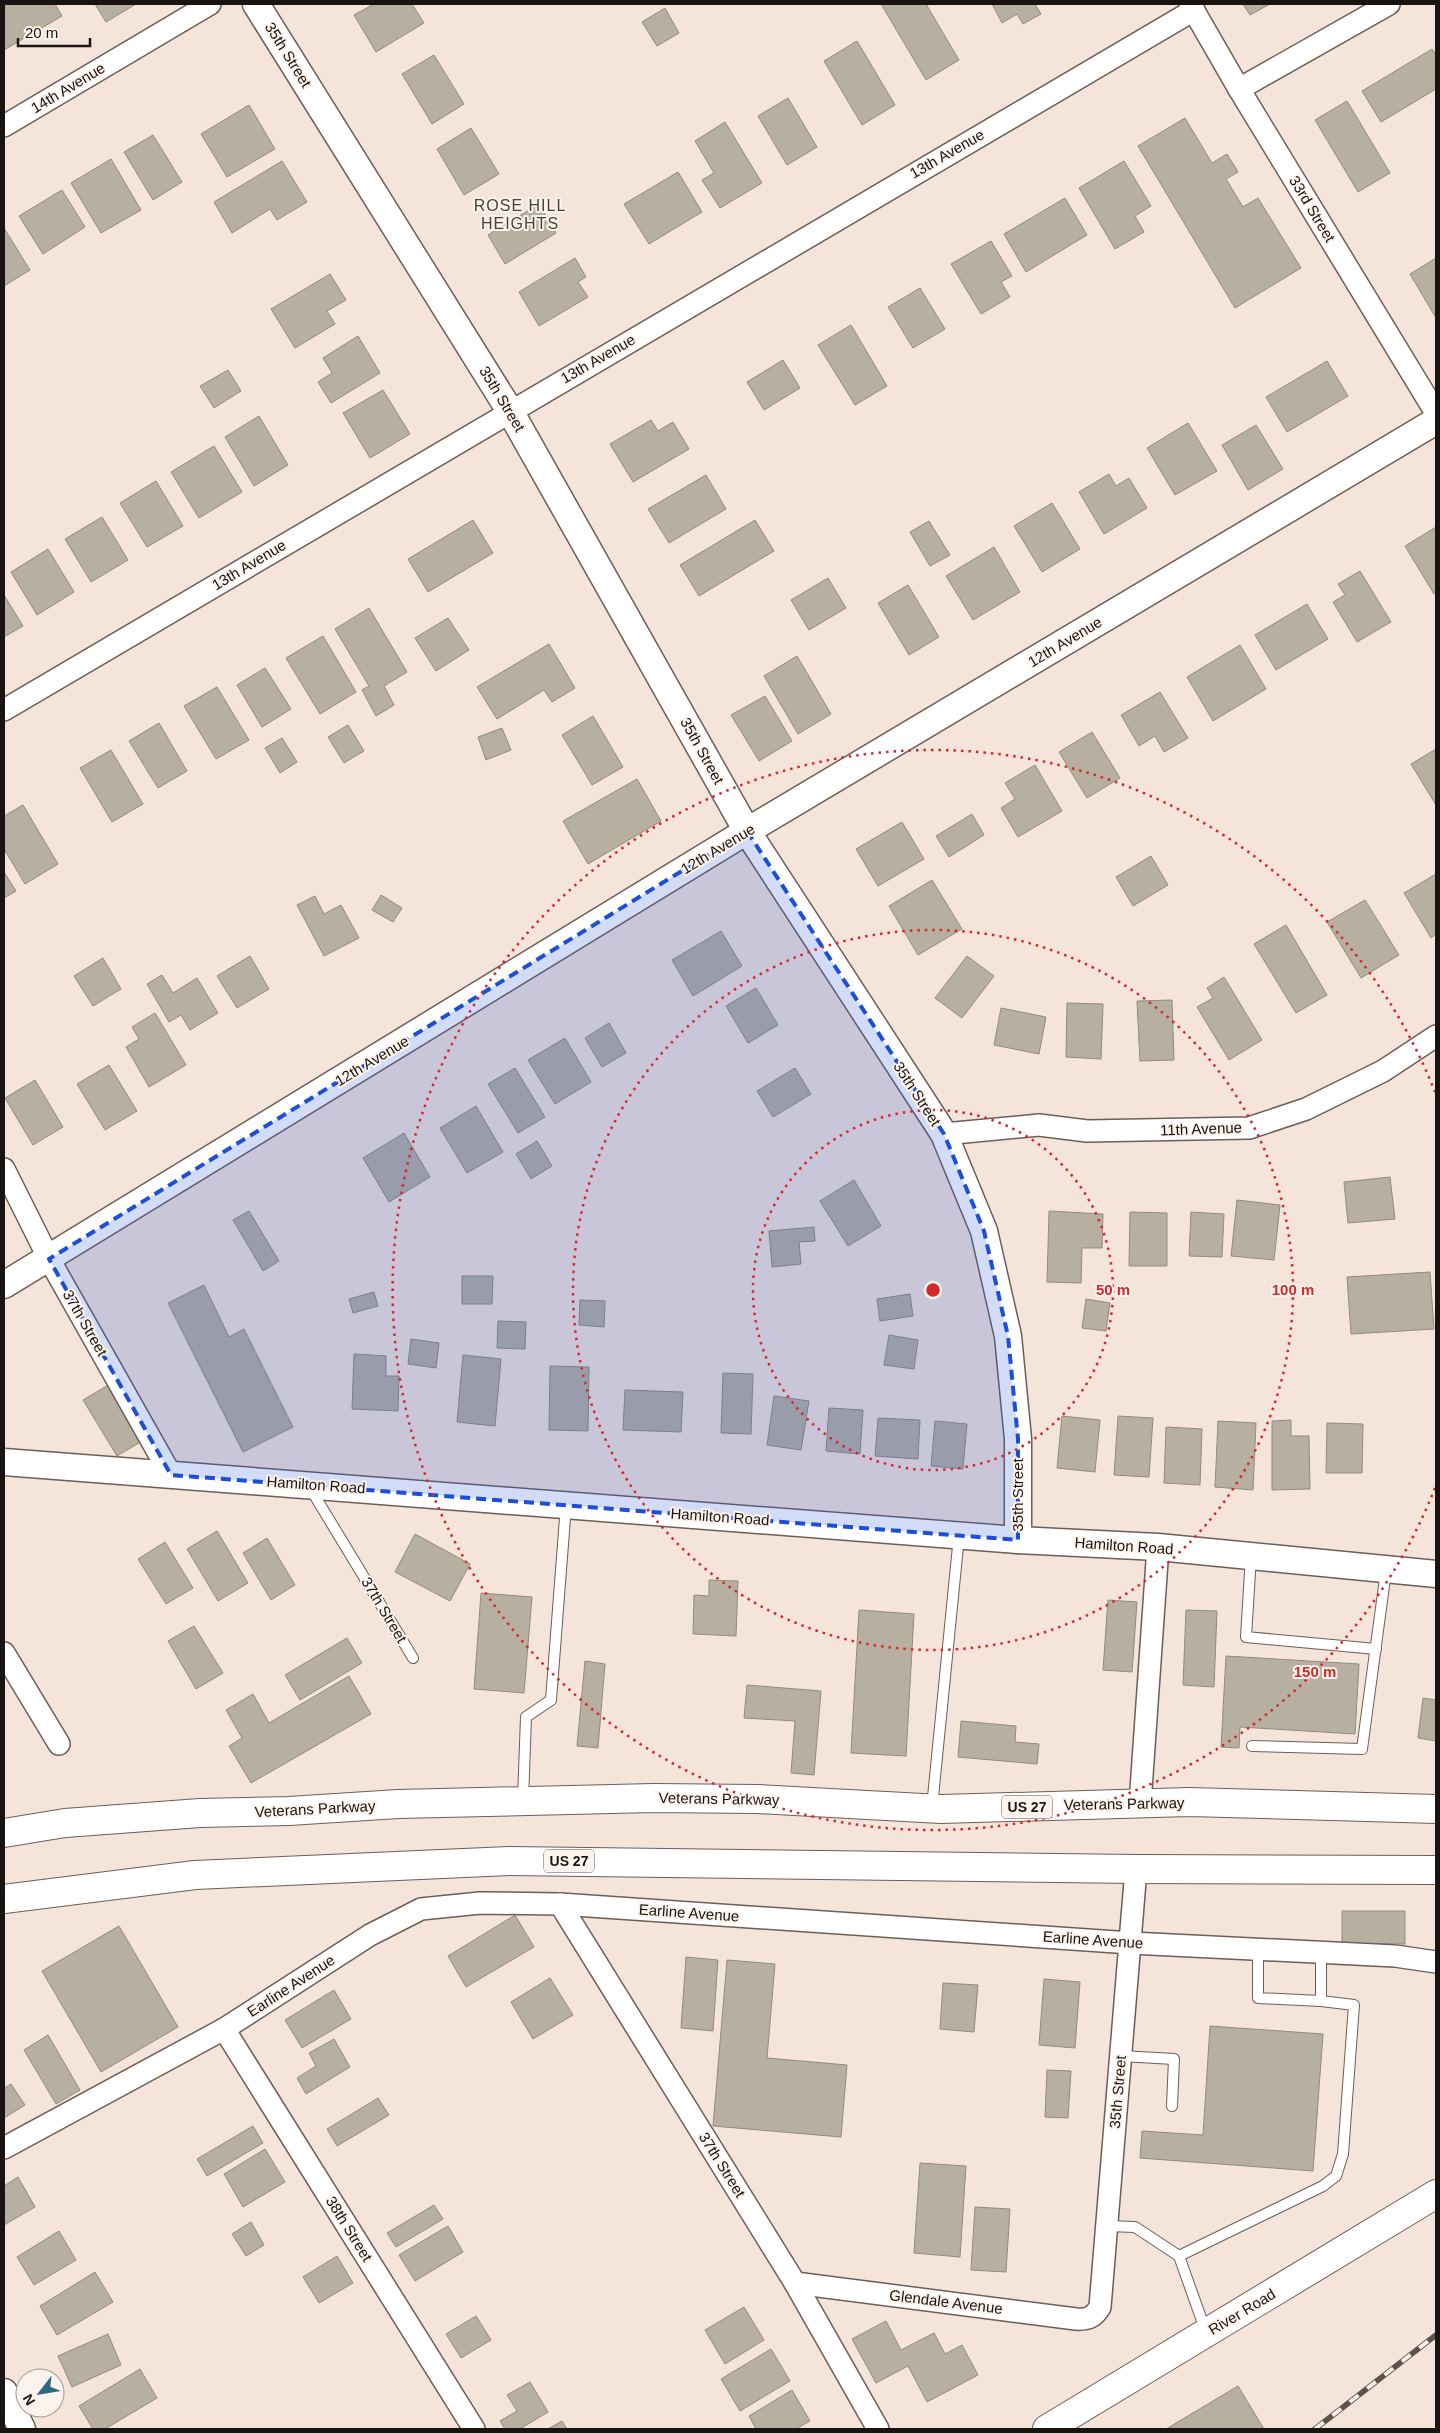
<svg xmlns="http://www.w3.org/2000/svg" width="1440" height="2433" viewBox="0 0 1440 2433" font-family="Helvetica,sans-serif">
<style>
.building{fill:#b7b0a0;stroke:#928b7c}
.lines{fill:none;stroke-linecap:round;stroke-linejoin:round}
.service-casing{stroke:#6d5e56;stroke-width:12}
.minor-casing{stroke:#6d5e56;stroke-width:24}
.tertiary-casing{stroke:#6d5e56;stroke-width:29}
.secondary-casing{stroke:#6d5e56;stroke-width:30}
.primary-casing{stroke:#6d5e56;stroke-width:30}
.service{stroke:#fff;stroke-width:10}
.minor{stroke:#fff;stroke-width:21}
.tertiary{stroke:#fff;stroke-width:26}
.secondary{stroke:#fff;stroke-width:28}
.primary{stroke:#fff;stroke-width:28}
.rail-casing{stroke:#5c534d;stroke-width:5.5}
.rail{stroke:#fdf3ed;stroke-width:4;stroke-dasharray:11;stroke-linecap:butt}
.marked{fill:#1d4ed8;fill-opacity:0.2;stroke:#1d4ed8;stroke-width:4;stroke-dasharray:10 6;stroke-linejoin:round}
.ring{fill:none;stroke:#d62828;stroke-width:2.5;stroke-dasharray:2.5 5}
.labels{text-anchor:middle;stroke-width:4;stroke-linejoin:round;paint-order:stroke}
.shield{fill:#fdf3ed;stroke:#5e5752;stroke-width:1}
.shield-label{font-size:14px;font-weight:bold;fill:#1a1410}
.street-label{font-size:15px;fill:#1a1410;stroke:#fdf3ed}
.neighbourhood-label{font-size:16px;letter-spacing:1px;fill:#4e4038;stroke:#fdf3ed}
.centre{fill:#d62828;stroke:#fdf3ed;stroke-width:2.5}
.ring-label{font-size:15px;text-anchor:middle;font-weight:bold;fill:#d62828;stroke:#fdf3ed;stroke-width:4;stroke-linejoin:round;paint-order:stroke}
</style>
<rect width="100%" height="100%" fill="#f5e4da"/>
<g class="building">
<path d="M4,4H55L62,16L4,50Z"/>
<path d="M95,4H136L106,22Z"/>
<path d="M374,4H412L424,23L376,52L354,15Z"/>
<path d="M881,4H926L959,60L926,80Z"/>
<path d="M992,4H1035L1041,14L1023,24L1017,14L1002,23Z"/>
<path d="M1243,4H1270L1250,15Z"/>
<path d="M665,8L679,33L657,46L642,22Z"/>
<path d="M857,41L895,105L862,125L824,61Z"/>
<path d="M1432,49L1436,55V89L1381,122L1362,91Z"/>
<path d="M434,55L464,104L432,124L402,74Z"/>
<path d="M788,98L817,147L787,165L758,116Z"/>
<path d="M1347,101L1390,173L1358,192L1315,120Z"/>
<path d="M249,105L275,149L227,177L201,134Z"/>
<path d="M1185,118L1212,163L1227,154L1238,172L1226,179L1243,207L1258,198L1301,268L1235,308L1138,146Z"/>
<path d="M725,122L762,183L720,208L702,180L714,173L695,141Z"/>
<path d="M471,128L499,174L464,195L437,149Z"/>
<path d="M153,135L182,182L153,200L124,152Z"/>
<path d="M111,159L141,210L101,233L71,183Z"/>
<path d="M282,161L307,202L277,220L270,209L232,233L214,202Z"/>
<path d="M1124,161L1151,206L1135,216L1144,232L1115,249L1079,188Z"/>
<path d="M678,172L702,212L649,244L624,204Z"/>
<path d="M62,190L85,227L43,254L19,216Z"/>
<path d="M1065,198L1087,235L1026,272L1004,234Z"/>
<path d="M539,204L556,233L505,264L488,235Z"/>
<path d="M4,228L30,270L4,286Z"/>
<path d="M991,241L1012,276L1001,282L1010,297L981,314L951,264Z"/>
<path d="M575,258L586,277L578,282L588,297L539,326L519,292Z"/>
<path d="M1436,258V318L1410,274Z"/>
<path d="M330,274L346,300L327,311L335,324L295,348L271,309Z"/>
<path d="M920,288L945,329L913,348L888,307Z"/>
<path d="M851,325L887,386L855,405L818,345Z"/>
<path d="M358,336L380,373L331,403L318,382L332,373L323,358Z"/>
<path d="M783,360L800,388L764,410L747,382Z"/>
<path d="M1327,361L1348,396L1287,432L1266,397Z"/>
<path d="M228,370L241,391L214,408L200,386Z"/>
<path d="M383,390L410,434L370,458L343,413Z"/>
<path d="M259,416L288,465L254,486L225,437Z"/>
<path d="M651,420L658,431L673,422L689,449L633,482L610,444Z"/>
<path d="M1188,423L1217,471L1175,495L1147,448Z"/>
<path d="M1256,425L1283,469L1248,490L1222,445Z"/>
<path d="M214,446L242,492L199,518L171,472Z"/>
<path d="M1109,474L1116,486L1129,478L1147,508L1104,534L1079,492Z"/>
<path d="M706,475L726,509L669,543L648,509Z"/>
<path d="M156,481L183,526L147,547L120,503Z"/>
<path d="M1052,503L1080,549L1042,572L1014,526Z"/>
<path d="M102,517L128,560L91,582L65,539Z"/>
<path d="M473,520L493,553L428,592L408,559Z"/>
<path d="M755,520L774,551L699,596L680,565Z"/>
<path d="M929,521L950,555L930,566L910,532Z"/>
<path d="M1436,527V593L1434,594L1405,546Z"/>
<path d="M994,547L1020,592L973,620L946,576Z"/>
<path d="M48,549L74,592L37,615L11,572Z"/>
<path d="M1360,571L1391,622L1357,642L1333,602L1345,595L1338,584Z"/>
<path d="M828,578L846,608L809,630L791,600Z"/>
<path d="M908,585L939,637L909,655L878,603Z"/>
<path d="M4,595L23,626L4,637Z"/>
<path d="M1307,604L1328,639L1276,670L1255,635Z"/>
<path d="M369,608L407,672L384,686L394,705L376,716L362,690L369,686L335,629Z"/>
<path d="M448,618L469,650L436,671L415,638Z"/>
<path d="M323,636L356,692L320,714L286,658Z"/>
<path d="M549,644L575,688L552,702L544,690L497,719L477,687Z"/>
<path d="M1240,645L1266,689L1213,721L1187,677Z"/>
<path d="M797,656L831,714L798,734L764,676Z"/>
<path d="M265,668L291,709L262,727L237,685Z"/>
<path d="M217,687L249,740L216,759L184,706Z"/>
<path d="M1160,692L1188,738L1164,752L1155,736L1139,746L1121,715Z"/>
<path d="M765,696L792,741L759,761L731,715Z"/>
<path d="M593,716L623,767L592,785L562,735Z"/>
<path d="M159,723L187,771L158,788L129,741Z"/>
<path d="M348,725L364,751L344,763L328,737Z"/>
<path d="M502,728L511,750L486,760L478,737Z"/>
<path d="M1092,732L1120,778L1087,798L1059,752Z"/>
<path d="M282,738L297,762L280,773L265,748Z"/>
<path d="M1436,749V805L1411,764Z"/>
<path d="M111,750L143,804L112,822L80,768Z"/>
<path d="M1035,765L1062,811L1018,837L1001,808L1015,799L1005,783Z"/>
<path d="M637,779L661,821L588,864L563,821Z"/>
<path d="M23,805L58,864L25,884L4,849V816Z"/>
<path d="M972,814L984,835L949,857L936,836Z"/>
<path d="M902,822L924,859L878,886L856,849Z"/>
<path d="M1151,856L1168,885L1133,906L1116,877Z"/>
<path d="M4,872L16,891L4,898Z"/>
<path d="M1436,874V934L1431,938L1404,893Z"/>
<path d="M932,880L962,929L918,955L889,906Z"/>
<path d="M381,895L402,908L393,922L372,910Z"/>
<path d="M315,896L324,914L341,905L359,938L324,956L297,905Z"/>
<path d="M1365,900L1399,955L1361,978L1327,922Z"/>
<path d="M1286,925L1327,995L1296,1013L1254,944Z"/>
<path d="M721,931L742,966L693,996L672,960Z"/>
<path d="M250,956L269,989L237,1008L217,976Z"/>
<path d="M967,956L994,976L962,1018L935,998Z"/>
<path d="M103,958L121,989L93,1006L74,976Z"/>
<path d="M162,975L173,993L197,978L218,1013L190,1030L181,1015L169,1022L147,984Z"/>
<path d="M1224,977L1262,1040L1229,1060L1197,1007L1213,998L1207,988Z"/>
<path d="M756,988L778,1025L748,1043L726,1006Z"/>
<path d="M1172,1000L1174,1060L1140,1061L1137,1001Z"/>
<path d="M1067,1003L1103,1004L1101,1059L1066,1057Z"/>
<path d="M1001,1008L1046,1017L1039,1054L994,1045Z"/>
<path d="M155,1013L186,1065L149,1087L126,1047L139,1039L132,1027Z"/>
<path d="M609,1023L626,1053L602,1067L585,1038Z"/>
<path d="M565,1038L591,1082L555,1104L528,1060Z"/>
<path d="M109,1065L137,1111L105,1130L77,1084Z"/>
<path d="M515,1068L545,1117L518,1133L488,1084Z"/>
<path d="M795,1068L811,1094L773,1117L757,1091Z"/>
<path d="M35,1080L63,1127L33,1145L5,1098Z"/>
<path d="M476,1106L503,1152L467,1173L440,1128Z"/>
<path d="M404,1133L430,1177L389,1202L363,1158Z"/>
<path d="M537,1141L552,1166L531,1179L516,1154Z"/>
<path d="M1390,1177L1395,1219L1348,1223L1344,1182Z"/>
<path d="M854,1180L881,1226L848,1246L820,1201Z"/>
<path d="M1237,1200L1280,1205L1274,1260L1231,1256Z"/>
<path d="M249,1211L279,1261L263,1271L233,1220Z"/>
<path d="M1049,1211L1103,1214L1102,1248H1082L1081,1283L1047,1282Z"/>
<path d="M1130,1212L1167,1213V1266H1129Z"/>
<path d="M1191,1212L1224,1214L1222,1257L1189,1256Z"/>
<path d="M814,1227L815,1241L799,1242L801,1264L772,1267L769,1231Z"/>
<path d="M1430,1272L1434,1329L1351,1334L1347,1277Z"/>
<path d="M462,1276H493L492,1304H462Z"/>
<path d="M204,1285L229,1337L244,1329L293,1427L243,1452L168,1303Z"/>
<path d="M374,1292L378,1306L353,1313L349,1299Z"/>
<path d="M910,1294L913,1316L880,1321L877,1299Z"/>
<path d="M1086,1299L1110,1303L1106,1331L1082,1328Z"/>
<path d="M580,1300L605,1301L604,1327L579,1325Z"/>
<path d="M498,1321L526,1322L525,1349L497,1348Z"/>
<path d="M889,1335L918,1340L914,1369L884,1365Z"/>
<path d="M411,1339L439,1343L436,1368L408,1364Z"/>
<path d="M354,1354L386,1356V1376H399L398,1411L352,1409Z"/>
<path d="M463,1355L501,1359L495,1426L457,1422Z"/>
<path d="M550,1366L589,1367L588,1431L549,1430Z"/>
<path d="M723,1373L753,1374L751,1434L721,1433Z"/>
<path d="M115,1381L149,1437L117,1456L83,1400Z"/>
<path d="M625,1390L683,1392L681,1432L623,1430Z"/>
<path d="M774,1396L809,1401L801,1450L767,1445Z"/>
<path d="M829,1408L863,1410L860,1454L826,1451Z"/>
<path d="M1062,1416L1100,1420L1095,1472L1057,1468Z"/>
<path d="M1118,1416L1153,1418L1149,1477L1114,1475Z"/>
<path d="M878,1418L920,1420L918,1459L875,1456Z"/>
<path d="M1291,1420V1436H1309L1310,1489L1272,1490V1421Z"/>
<path d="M935,1421L967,1424L963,1469L931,1466Z"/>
<path d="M1218,1421L1256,1423L1253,1490L1215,1487Z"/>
<path d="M1327,1423L1363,1424L1362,1473H1326Z"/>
<path d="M1166,1427L1202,1429L1200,1485L1164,1483Z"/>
<path d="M217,1531L248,1583L218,1601L187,1549Z"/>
<path d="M415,1534L470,1564L450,1601L395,1572Z"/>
<path d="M267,1538L295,1585L271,1600L243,1553Z"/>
<path d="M165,1542L193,1588L166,1604L138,1559Z"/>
<path d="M709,1580L738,1581L736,1636L693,1634L694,1595L709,1596Z"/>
<path d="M481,1593L532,1597L524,1693L474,1689Z"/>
<path d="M1108,1600L1137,1602L1132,1672L1103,1670Z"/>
<path d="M859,1610L914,1614L906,1756L851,1753Z"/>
<path d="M1186,1610L1217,1611L1214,1687L1183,1685Z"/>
<path d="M194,1626L223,1673L196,1689L168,1641Z"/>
<path d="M347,1638L362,1663L300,1700L285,1675Z"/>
<path d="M1226,1656L1359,1664L1355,1734L1240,1727L1239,1748L1221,1747Z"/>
<path d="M585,1661L605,1664L598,1748L577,1746Z"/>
<path d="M349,1676L371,1714L251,1783L229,1746L242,1738L226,1710L253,1694L269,1723Z"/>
<path d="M747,1685L821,1691L814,1775L791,1773L795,1721L744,1718Z"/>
<path d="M1423,1698L1436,1700V1741L1418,1738Z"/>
<path d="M961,1721L1016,1726L1015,1742L1039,1744L1037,1764L958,1757Z"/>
<rect x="1342" y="1911" width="63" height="33"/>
<path d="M515,1915L534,1947L466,1987L448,1956Z"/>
<path d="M119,1926L178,2027L101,2072L42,1971Z"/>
<path d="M686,1957L718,1960L713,2031L681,2028Z"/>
<path d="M727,1960L775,1964L767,2058L847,2065L841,2137L713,2126Z"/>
<path d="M550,1978L573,2015L533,2039L511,2002Z"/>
<path d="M1044,1979L1080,1982L1075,2048L1039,2045Z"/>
<path d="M943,1983L978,1985L974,2032L940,2029Z"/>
<path d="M334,1990L351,2019L302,2048L285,2020Z"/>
<path d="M1210,2026L1323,2034L1313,2171L1140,2158L1142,2131L1203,2135Z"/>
<path d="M48,2035L80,2090L56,2104L24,2050Z"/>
<path d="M334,2039L350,2067L306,2094L297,2078L316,2066L309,2053Z"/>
<path d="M1047,2070L1071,2071L1068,2118L1045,2117Z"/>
<path d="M11,2084L25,2105L4,2118V2088Z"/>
<path d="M378,2098L389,2115L337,2146L327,2129Z"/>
<path d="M253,2126L263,2143L207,2176L197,2159Z"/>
<path d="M265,2149L285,2182L243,2207L224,2174Z"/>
<path d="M920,2163L966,2166L960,2257L914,2253Z"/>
<path d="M18,2177L35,2207L4,2225V2186Z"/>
<path d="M434,2205L443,2219L396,2247L387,2233Z"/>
<path d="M975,2207L1010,2209L1006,2272L971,2270Z"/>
<path d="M251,2222L264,2245L246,2256L232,2234Z"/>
<path d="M448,2226L463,2252L415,2281L399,2255Z"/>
<path d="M59,2231L76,2260L34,2285L17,2257Z"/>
<path d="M337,2256L353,2283L319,2303L303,2277Z"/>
<path d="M95,2272L113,2302L57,2335L40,2306Z"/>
<path d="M744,2307L764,2340L725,2364L705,2330Z"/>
<path d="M476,2316L491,2340L461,2358L446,2334Z"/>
<path d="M886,2321L901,2350L934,2333L945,2354L962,2345L978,2375L927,2402L908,2366L876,2383L852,2339Z"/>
<path d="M108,2334L121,2365L72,2387L58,2356Z"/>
<path d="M771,2349L790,2381L740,2411L721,2379Z"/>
<path d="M140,2369L157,2398L105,2429H93L79,2406Z"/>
<path d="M530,2382L548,2412L520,2429H505L500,2421L517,2411L507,2395Z"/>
<path d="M1238,2386L1264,2429H1166Z"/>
<path d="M792,2390L810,2421L796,2429H756L749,2416Z"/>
<path d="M562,2421L567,2429H548Z"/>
</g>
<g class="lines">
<g class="service-casing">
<g id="service">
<path d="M310,1488L413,1658"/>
<path d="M1251,1556L1246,1637L1376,1649"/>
<path d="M1252,1746L1362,1749L1386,1571"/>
<path d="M523,1800L526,1717L551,1700L566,1505"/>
<path d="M932,1807L959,1536"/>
<path d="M1258,1949V1998L1321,2001"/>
<path d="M1121,2056L1174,2059L1172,2106"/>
<path d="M1107,2226L1135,2227L1179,2256"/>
<path d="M1206,2332L1179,2256L1323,2186L1336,2176L1343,2154L1354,2005L1321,2001V1952"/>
</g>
</g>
<g class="minor-casing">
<g id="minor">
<path d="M1190,4L1239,89L1436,413"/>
<path d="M1239,89L1389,4"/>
<path d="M4,126L210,4"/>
<path d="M4,710L1194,10"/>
<path d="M944,1134L1039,1125L1087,1131L1249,1128L1306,1109L1383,1071L1436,1036"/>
<path d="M4,1169L49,1259L171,1475"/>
<path d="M4,1653L59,1744"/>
<path d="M1140,1804L1158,1547"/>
<path d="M560,1904L795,2283L878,2429"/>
<path d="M224,2029L474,2429"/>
<path d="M4,2148L224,2029L370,1935L421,1909L480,1903L560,1904L1131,1943L1395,1956L1436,1962"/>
<path d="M795,2283L1076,2319C1088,2320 1094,2317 1100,2307L1136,1869"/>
</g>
</g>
<g class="tertiary-casing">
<g id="tertiary">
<path d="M256,4L510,411L747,831L944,1134L984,1231L1008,1336L1018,1439V1540"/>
<path d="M4,1285L747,831L1436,421"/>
<path d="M4,1462L1018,1540L1158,1547L1436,1574"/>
<path d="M4,2392L22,2429"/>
</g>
</g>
<g class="secondary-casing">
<path id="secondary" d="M1047,2429L1436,2194"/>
</g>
<g class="primary-casing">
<g id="primary">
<path d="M4,1833L65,1823L200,1813L289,1811L398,1804L654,1798L757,1799L941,1809L1189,1802L1436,1809"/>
<path d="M4,1899L195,1875L509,1861L1136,1869L1436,1870"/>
</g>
</g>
<use href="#service" class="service"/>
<use href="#minor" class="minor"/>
<use href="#tertiary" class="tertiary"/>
<use href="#secondary" class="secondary"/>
<use href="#primary" class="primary"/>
<g class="rail-casing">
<path id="rail" d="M1315,2429L1436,2335"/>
</g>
<use href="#rail" class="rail"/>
</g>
<path class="marked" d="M747,831L944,1134L984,1231L1008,1336L1018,1439V1540L171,1475L49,1259Z"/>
<g class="ring">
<circle cx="933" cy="1290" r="180"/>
<circle cx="933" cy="1290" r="360"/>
<path d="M1435 1488A540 540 0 1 1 1435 1092"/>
</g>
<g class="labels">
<g class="shield">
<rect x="1002" y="1795.5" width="50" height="23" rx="4"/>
<rect x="544" y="1849.5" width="50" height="23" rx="4"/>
</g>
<g class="shield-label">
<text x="1027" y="1812">US 27</text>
<text x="569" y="1866">US 27</text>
</g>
<g class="street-label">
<text transform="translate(288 55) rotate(58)" y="5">35th Street</text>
<text transform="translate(68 88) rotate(-31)" y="5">14th Avenue</text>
<text transform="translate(947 154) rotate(-30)" y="5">13th Avenue</text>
<text transform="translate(1312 209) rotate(59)" y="5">33rd Street</text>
<text transform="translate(598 359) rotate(-30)" y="5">13th Avenue</text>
<text transform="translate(502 399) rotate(59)" y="5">35th Street</text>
<text transform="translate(249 565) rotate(-31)" y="5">13th Avenue</text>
<text transform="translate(1065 642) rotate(-31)" y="5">12th Avenue</text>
<text transform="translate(702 751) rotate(61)" y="5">35th Street</text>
<text transform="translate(718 849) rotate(-31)" y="5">12th Avenue</text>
<text transform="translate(372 1061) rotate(-31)" y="5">12th Avenue</text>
<text transform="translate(917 1094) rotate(57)" y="5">35th Street</text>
<text transform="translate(1201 1129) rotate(-2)" y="5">11th Avenue</text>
<text transform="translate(85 1323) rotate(60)" y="5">37th Street</text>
<text transform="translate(316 1485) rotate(4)" y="5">Hamilton Road</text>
<text transform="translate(1018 1495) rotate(-90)" y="5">35th Street</text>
<text transform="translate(720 1517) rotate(4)" y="5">Hamilton Road</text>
<text transform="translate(1124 1546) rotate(4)" y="5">Hamilton Road</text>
<text transform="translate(384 1610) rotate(59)" y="5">37th Street</text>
<text transform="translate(719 1799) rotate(1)" y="5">Veterans Parkway</text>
<text transform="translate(1124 1804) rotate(-1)" y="5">Veterans Parkway</text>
<text transform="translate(315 1809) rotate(-3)" y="5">Veterans Parkway</text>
<text transform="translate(689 1913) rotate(4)" y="5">Earline Avenue</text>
<text transform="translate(1093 1940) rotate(4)" y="5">Earline Avenue</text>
<text transform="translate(291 1986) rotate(-33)" y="5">Earline Avenue</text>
<text transform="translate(1118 2092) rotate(-85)" y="5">35th Street</text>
<text transform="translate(722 2165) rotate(58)" y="5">37th Street</text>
<text transform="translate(349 2229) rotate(58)" y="5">38th Street</text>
<text transform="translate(946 2302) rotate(7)" y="5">Glendale Avenue</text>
<text transform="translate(1242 2312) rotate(-31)" y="5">River Road</text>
</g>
<g class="neighbourhood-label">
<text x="520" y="211">ROSE HILL<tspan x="520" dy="18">HEIGHTS</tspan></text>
</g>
</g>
<circle cx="933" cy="1290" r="8" class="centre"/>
<g class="ring-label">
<text x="1113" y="1295">50 m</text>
<text x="1293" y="1295">100 m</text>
<text x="1315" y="1677">150 m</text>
</g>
<rect width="1440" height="2433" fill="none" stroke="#1a1410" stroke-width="10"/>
<g transform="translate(40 2393) rotate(239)"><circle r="24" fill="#fdf3ed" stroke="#a29a95"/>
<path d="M0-4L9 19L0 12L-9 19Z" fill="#2b6b7f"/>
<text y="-8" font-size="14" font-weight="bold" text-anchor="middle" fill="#1a1410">N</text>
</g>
<path d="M18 38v8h72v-8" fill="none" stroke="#1a1410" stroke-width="2.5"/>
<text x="25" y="38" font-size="15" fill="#1a1410" stroke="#fdf3ed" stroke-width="4" paint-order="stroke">20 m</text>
</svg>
